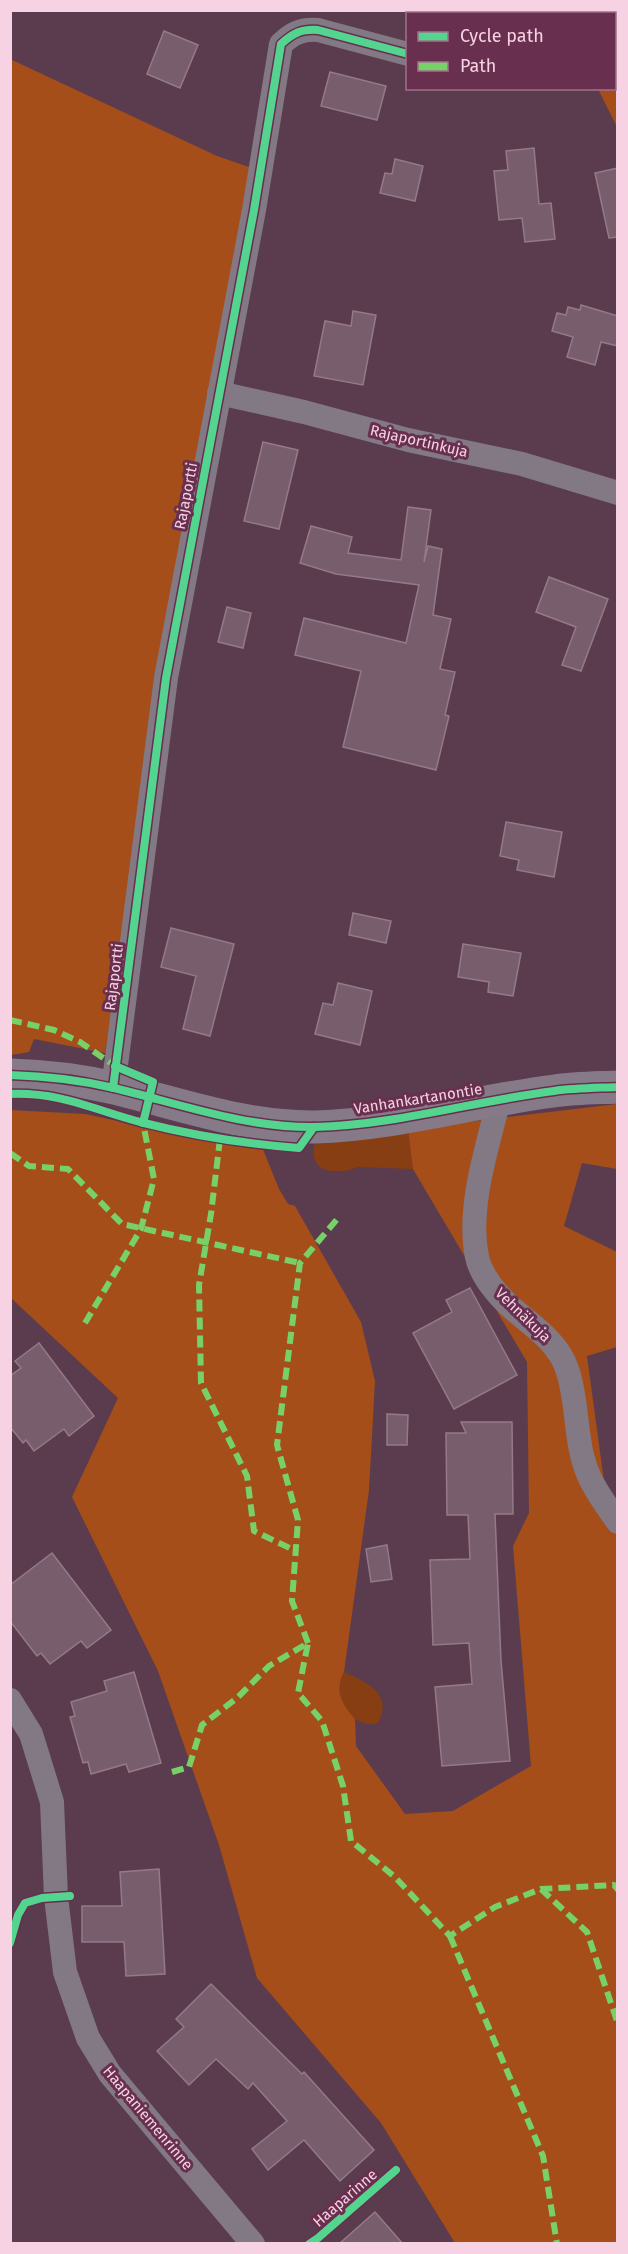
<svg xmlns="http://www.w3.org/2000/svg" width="628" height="2254" viewBox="0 0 628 2254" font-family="'Fira Sans',sans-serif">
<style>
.green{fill:#863e12}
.forest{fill:#a54e19}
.building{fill:#785e6c;stroke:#947a88;stroke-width:1.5}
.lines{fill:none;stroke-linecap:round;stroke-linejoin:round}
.street{stroke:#827985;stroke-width:24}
.secondary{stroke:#867a89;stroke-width:33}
.quiet{stroke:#78d068;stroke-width:6;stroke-dasharray:12 6;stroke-linecap:butt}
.cycleway-casing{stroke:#682f4f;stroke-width:11}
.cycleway{stroke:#53d58f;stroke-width:8}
.labels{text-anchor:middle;stroke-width:6;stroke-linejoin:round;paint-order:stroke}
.street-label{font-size:15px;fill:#f6d2e3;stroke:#682f4f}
</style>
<rect width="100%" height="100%" fill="#5b3c4e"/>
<g class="green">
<path d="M408,1129L413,1169L357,1167C350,1171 345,1171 338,1171C320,1172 312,1164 314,1146L324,1137Z"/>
<path d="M344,1672C365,1681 394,1694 378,1723C350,1730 331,1696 344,1672Z"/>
</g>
<g class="forest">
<path d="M549,11H617V127L598,89L614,88V14H552Z"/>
<path d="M10,59L217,156L252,168L105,1053L34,1039L29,1052L11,1055Z"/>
<path d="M617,1104V1169L582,1163L564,1226L617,1252V1347L587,1356L605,1489L618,1510L617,2243H455L381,2123L257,1978L219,1845L158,1671L72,1497L118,1398L11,1298L10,1110L85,1114L207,1140L262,1147L279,1189L288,1204L295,1206L361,1322L375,1381L369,1490L344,1672C334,1691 342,1705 355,1719L356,1746L405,1814L453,1811L531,1766L513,1546L529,1513L527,1362L413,1169L408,1129Z"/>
</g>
<g class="building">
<path d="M164,31L198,45L180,88L147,74Z"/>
<path d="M330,72L386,86L377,120L321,106Z"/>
<path d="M534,148L539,204L551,203L555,239L525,242L522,218L499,220L494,171L508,170L506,151Z"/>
<path d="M395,159L423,166L415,201L380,193L385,173L392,174Z"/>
<path d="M618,168V237L609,238L595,173Z"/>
<path d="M581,305L618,316V346L601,342L595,365L567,357L573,337L552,331L557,313L566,315L568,307L580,310Z"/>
<path d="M353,311L376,315L363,385L314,376L325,321L351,326Z"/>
<path d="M263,442L298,450L279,529L244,521Z"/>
<path d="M408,507L431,510L424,562L428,546L442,549L433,615L451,619L440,669L455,672L445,715L449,716L436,770L343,747L361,671L295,655L304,618L406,643L419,585L336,574L300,563L311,526L352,537L348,553L401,560Z"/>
<path d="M549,577L608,599L581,671L562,665L576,627L536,612Z"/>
<path d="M227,607L251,613L243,648L218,642Z"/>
<path d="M506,822L562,832L554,877L517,870L519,860L500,856Z"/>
<path d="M353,913L391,921L386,943L349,935Z"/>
<path d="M171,928L234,944L210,1036L183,1029L196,976L161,967Z"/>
<path d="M463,944L521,953L513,996L488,992L489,982L458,977Z"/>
<path d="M338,983L372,991L360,1045L315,1034L323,1003L333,1005Z"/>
<path d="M470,1288L517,1375L454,1409L413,1333L452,1312L446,1300Z"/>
<path d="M39,1343L94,1416L69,1436L64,1429L34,1451L26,1440L23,1443L10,1427V1376L21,1368L15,1361Z"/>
<path d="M387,1414L408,1415L407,1445H387Z"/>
<path d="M461,1422H512L513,1514H495L501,1661L510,1761L442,1766L435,1687L472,1684L469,1643L433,1645L430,1560L470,1559L468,1515H447L446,1433H466Z"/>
<path d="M387,1545L392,1579L371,1582L366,1549Z"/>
<path d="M52,1553L111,1630L87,1648L81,1641L50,1664L41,1653L37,1656L10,1621V1585Z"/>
<path d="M134,1672L161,1763L129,1772L126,1764L91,1774L88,1762L83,1763L70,1717L75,1716L71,1702L107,1691L104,1681Z"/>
<path d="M159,1869L165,1974L126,1976L124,1942H82V1906H122L120,1872Z"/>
<path d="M211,1984L302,2074L304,2072L374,2150L340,2181L304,2140L268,2170L252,2149L287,2121L253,2083L248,2089L216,2059L189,2085L157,2051L184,2027L176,2019Z"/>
<path d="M375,2212L403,2244H339Z"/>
</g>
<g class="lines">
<g class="street">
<path d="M219,393L304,412L408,440L522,464L618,493"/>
<path d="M113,1088L166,678L254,210L281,44C293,33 301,29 318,30L408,54"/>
<path d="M499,1100C487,1148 467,1208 477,1257C481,1276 498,1296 513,1309C533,1326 558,1342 567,1369C579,1403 574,1443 589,1476C596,1492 608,1508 618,1522"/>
<path d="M10,1700L31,1734L52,1802L56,1897L65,1972L88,2038L110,2074L253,2244"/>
</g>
<path class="secondary" d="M10,1075C45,1076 80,1080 114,1088C180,1104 246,1128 315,1127C396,1125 474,1101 554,1091C575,1088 596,1088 618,1087"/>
<g class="quiet">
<path d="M10,1020L54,1030L80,1042L115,1066"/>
<path d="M220,1139L211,1214L199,1285L201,1383L247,1476L254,1531L296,1551"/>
<path d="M10,1153L29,1166L68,1169L122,1224L300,1263"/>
<path d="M85,1323L141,1229L154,1179L143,1123"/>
<path d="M308,1643L292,1601L298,1520L277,1445L300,1263L339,1217"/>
<path d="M172,1772L189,1767L202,1725L237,1698L269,1666L308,1643L298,1693L322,1721L343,1786L351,1841L395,1877L450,1936L495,1907L541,1889L614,1885L618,1890"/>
<path d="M541,1889L587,1932L618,2024"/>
<path d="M450,1936L543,2156L557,2244"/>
</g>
<g class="cycleway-casing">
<g id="cycleway">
<path d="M115,1066L153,1082L143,1123"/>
<path d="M10,1075C45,1076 80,1080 114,1088C180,1104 246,1128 315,1127C396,1125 474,1101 554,1091C575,1088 596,1088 618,1087"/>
<path d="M113,1088L166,678L254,210L281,44C293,33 301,29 318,30L408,54"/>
<path d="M10,1094C63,1092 96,1111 144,1123C195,1136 247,1144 299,1148L314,1127"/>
<path d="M10,1943L18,1915L25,1903L42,1898L70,1896"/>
<path d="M309,2244L318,2238L396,2170"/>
</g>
</g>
<use href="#cycleway" class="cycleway"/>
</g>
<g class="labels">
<g class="street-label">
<text transform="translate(419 441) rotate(13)" y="5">Rajaportinkuja</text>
<text transform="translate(186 496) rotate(-79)" y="5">Rajaportti</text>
<text transform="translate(114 977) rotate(-83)" y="5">Rajaportti</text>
<text transform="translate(418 1099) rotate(-9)" y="5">Vanhankartanontie</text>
<text transform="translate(523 1315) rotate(44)" y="5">Vehnäkuja</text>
<text transform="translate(148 2118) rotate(50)" y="5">Haapaniemenrinne</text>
<text transform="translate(345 2198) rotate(-41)" y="5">Haaparinne</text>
</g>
</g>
<rect width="628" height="2254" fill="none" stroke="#f6d2e3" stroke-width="24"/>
<rect x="406" y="12" width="210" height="78" fill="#682f4f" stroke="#a1708a" stroke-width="1.5"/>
<rect x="418" y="32" width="30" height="9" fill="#53d58f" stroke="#a1708a" stroke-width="1.5"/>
<text x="460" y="42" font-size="18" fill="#f6d2e3">Cycle path</text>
<rect x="418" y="62" width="30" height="9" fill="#78d068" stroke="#a1708a" stroke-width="1.5"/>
<text x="460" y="72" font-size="18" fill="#f6d2e3">Path</text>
</svg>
